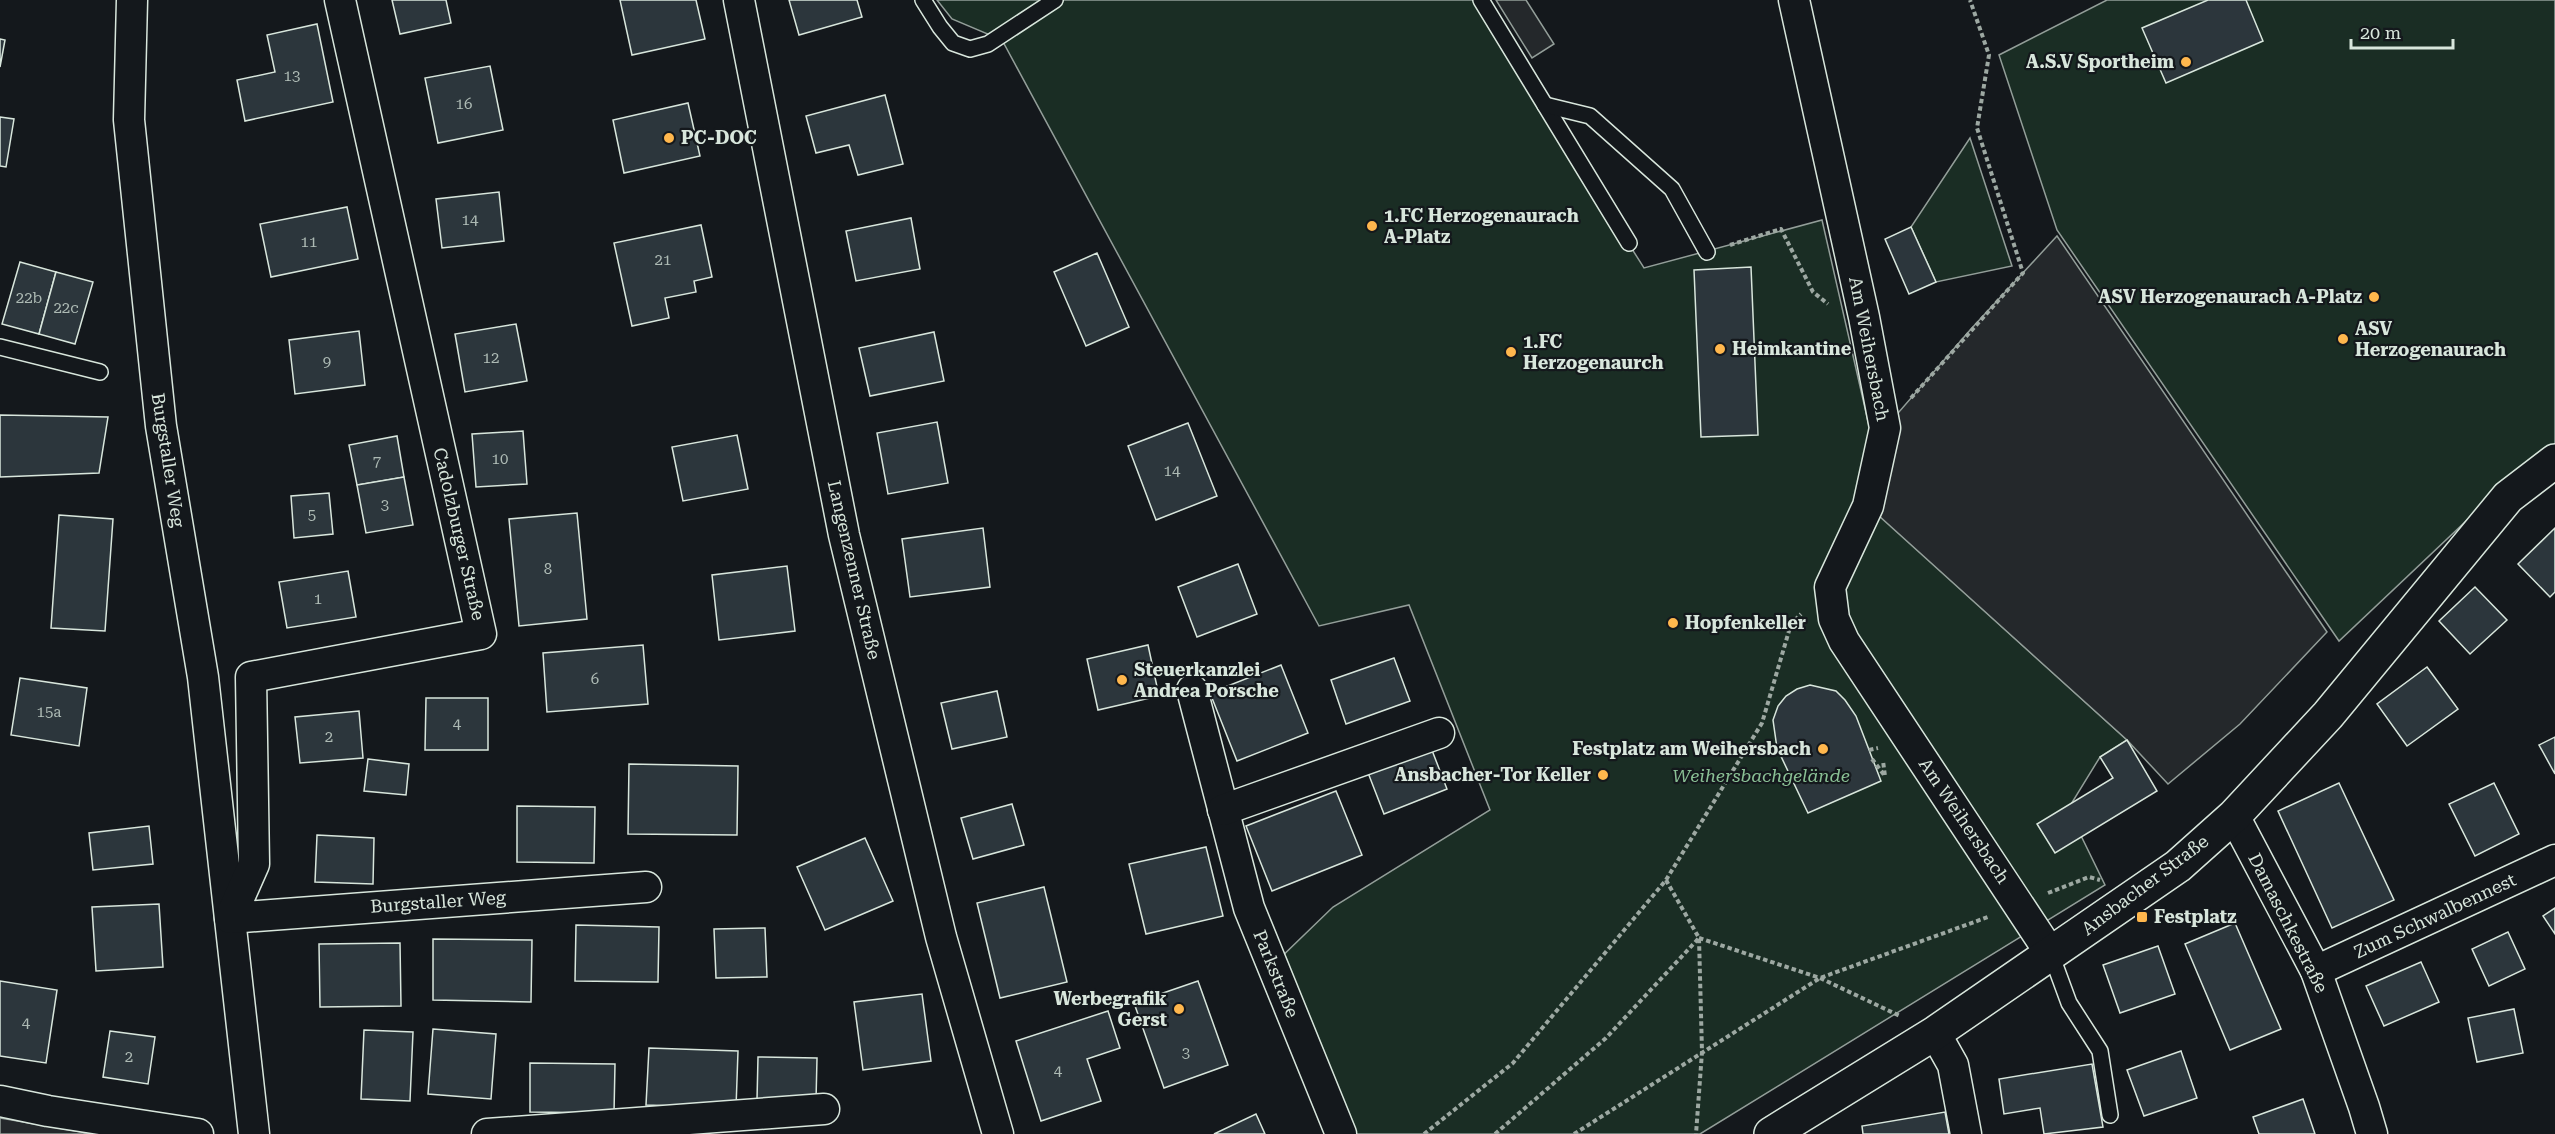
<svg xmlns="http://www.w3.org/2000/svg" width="2555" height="1134" viewBox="0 0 2555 1134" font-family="'Roboto Serif',serif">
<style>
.green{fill:#1a2d24;stroke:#939e99;stroke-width:1.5}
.parking{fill:#24282b;stroke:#939e99;stroke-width:1.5}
.building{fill:#2c363c;stroke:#d8e6dc;stroke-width:1.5}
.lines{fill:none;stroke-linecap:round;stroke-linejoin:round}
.lane-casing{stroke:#d8e6dc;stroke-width:18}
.street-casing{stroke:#d8e6dc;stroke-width:33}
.secondary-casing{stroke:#d8e6dc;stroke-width:36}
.path{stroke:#9da8a2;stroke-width:4;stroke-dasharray:4.5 3;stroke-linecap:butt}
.lane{stroke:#14181c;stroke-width:15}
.street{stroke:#14181c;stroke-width:30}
.secondary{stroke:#14181c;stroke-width:33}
.poi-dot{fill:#ffb74d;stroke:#14181c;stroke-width:2}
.labels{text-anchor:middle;stroke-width:4.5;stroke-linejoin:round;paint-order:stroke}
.number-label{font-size:15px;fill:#adbab4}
.poi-label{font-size:18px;font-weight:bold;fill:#d8e6dc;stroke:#14181c;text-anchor:start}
.street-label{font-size:18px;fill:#d8e6dc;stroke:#14181c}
.park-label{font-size:18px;font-style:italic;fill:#8ac095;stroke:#14181c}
</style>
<rect width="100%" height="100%" fill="#14181c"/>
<g class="green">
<path d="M937,0H1475L1644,268L1822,220L1870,430L1869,506L2127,740L2100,757L2068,809L2105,885L1700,1134H1341L1272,966L1333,907L1490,810L1409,605L1319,626L1002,40L952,19Z"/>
<path d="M2107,0H2555V447L2501,488L2339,641L2057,230L1999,55Z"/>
<path d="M1970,138L2012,266L1936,282L1911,227Z"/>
</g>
<g class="parking">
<path d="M1496,0H1526L1554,44L1532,58Z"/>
<path d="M2057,236L2327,632L2240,724L2168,784L2127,740L1868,506L1885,428L1971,329Z"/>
<path d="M0,1118L93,1134H0Z"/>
</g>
<g class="building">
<path d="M392,0H446L451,23L400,34Z"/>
<path d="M620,0H696L705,39L632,55Z"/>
<path d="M789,0H857L862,17L799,35Z"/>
<path d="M2208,0H2246L2263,41L2166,83L2142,28Z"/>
<path d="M317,24L333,102L245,121L237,80L275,72L267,35Z"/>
<path d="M0,39L5,40L0,67Z"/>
<path d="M490,66L503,130L438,143L425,78Z"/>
<path d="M885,95L903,164L858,175L849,145L816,153L806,116Z"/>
<path d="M688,103L700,156L624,173L613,120Z"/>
<path d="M0,117L14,119L6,167L0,166Z"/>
<path d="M499,192L504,241L442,248L436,199Z"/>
<path d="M347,207L358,259L271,277L260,224Z"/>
<path d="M911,218L920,269L856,281L846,231Z"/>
<path d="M701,225L712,277L694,281L696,292L665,298L669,318L632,326L614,243Z"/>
<path d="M1911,227L1936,282L1909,294L1885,239Z"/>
<path d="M1097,253L1129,327L1086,346L1054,272Z"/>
<path d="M20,262L56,272L39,334L2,324Z"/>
<path d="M1751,267L1758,435L1701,437L1694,270Z"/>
<path d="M56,272L93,282L75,344L39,334Z"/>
<path d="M516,324L527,381L465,392L455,334Z"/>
<path d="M359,331L365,385L295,394L289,340Z"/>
<path d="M934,332L944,381L870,396L859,348Z"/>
<path d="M0,415L108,417L99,473L0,477Z"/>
<path d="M937,422L948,483L888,494L877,433Z"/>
<path d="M1188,423L1217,496L1156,520L1128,446Z"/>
<path d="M523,431L527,484L476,487L472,434Z"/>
<path d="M737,435L748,489L683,501L672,447Z"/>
<path d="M397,436L404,477L357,485L349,445Z"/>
<path d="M404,477L413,525L366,533L357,485Z"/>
<path d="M329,493L333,534L294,538L291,496Z"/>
<path d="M577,513L587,619L519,626L509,519Z"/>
<path d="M59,515L113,519L105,631L51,628Z"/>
<path d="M983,528L990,587L910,597L902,539Z"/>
<path d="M2555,528V592L2550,597L2518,564Z"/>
<path d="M1238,564L1257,614L1197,637L1178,587Z"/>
<path d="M787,566L795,631L719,640L712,575Z"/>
<path d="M348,571L356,617L287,628L279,582Z"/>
<path d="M2475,587L2507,620L2470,654L2439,621Z"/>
<path d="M643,645L648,704L547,712L543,653Z"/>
<path d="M1148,645L1159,696L1098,710L1087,659Z"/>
<path d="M1394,658L1410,701L1346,724L1331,680Z"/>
<path d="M1281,665L1308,733L1237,761L1210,693Z"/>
<path d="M2427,667L2458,709L2407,746L2377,704Z"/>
<path d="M20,678L87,688L79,746L11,735Z"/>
<path d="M1810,685L1836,691L1845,700L1856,716L1881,781L1808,813L1777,748L1773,720L1778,706L1786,696L1797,689Z"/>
<path d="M997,691L1007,737L952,749L941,703Z"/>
<path d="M426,698H488V750H425Z"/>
<path d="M359,711L363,758L300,763L295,717Z"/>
<path d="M2555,737V774L2539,745Z"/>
<path d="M1428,740L1447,789L1384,814L1365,765Z"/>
<path d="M2127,740L2157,791L2055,853L2037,824L2113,778L2100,757Z"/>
<path d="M368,759L409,764L406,795L364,791Z"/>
<path d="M629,764L738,766L737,835L628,834Z"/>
<path d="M2339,783L2394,900L2332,928L2278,811Z"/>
<path d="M2494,783L2519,834L2475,856L2449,804Z"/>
<path d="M1336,791L1362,855L1272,891L1246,826Z"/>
<path d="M1012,804L1024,845L973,859L961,818Z"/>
<path d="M517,806L595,807L594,863L517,862Z"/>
<path d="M149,826L153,864L93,870L89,833Z"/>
<path d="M317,835L374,838L373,884L315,882Z"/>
<path d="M865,838L893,901L825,930L797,867Z"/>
<path d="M1206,847L1223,916L1146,934L1129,864Z"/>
<path d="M1044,887L1067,982L1000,998L977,903Z"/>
<path d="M159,904L163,967L96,971L92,907Z"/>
<path d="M2555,908V934L2543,916Z"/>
<path d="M2235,923L2281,1029L2230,1050L2185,944Z"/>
<path d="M576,925L659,927L658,982L575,981Z"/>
<path d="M765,928L767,977L716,978L714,929Z"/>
<path d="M2508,932L2525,969L2489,986L2472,949Z"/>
<path d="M433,939L532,940L531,1002L433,1000Z"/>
<path d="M400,943L401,1006L320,1007L319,944Z"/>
<path d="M2158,946L2175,994L2120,1013L2103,965Z"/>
<path d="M2421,962L2439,1002L2384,1026L2366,986Z"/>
<path d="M0,981L57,990L46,1063L0,1056Z"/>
<path d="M1198,981L1228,1065L1164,1088L1134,1003Z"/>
<path d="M922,994L931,1061L863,1070L854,1002Z"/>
<path d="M2514,1009L2523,1053L2477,1062L2468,1018Z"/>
<path d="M1108,1011L1120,1048L1087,1059L1101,1101L1041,1121L1016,1041Z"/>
<path d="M433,1029L496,1034L491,1099L428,1094Z"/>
<path d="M364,1030L413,1032L410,1101L361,1099Z"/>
<path d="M110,1031L155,1037L148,1084L103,1077Z"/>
<path d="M649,1048L738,1051L736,1108L646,1105Z"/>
<path d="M2181,1051L2197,1098L2144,1116L2127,1070Z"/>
<path d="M758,1057L817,1058L816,1101L757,1100Z"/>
<path d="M530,1063L615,1064L614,1113L530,1112Z"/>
<path d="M2092,1064L2103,1127L2044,1134L2040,1108L2004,1114L1999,1079Z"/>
<path d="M2303,1099L2315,1134H2259L2253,1117Z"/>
<path d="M1945,1112L1949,1134H1863L1862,1126Z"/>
<path d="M1256,1114L1265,1134H1214Z"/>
</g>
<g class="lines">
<g class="lane-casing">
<g id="lane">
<path d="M923,0L940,27L953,43L970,49L988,44L1055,0"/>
<path d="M1481,0L1629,243"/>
<path d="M1545,105L1590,116L1672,189L1707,252"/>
<path d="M0,347L100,372"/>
<path d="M2051,954L2069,1003L2100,1051L2110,1115"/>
</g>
</g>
<g class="street-casing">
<g id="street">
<path d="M132,0L129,120L161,426L203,677L254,1134"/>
<path d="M340,0L481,634L251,677L254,864L230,918L646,887"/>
<path d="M739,0L844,535L941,937L998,1134"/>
<path d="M1794,0L1864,317L1885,428L1868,506L1830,587L1834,619L1844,641L2051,954"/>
<path d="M1192,690L1249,908L1341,1134"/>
<path d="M1223,810L1439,733"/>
<path d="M2234,816L2316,971L2364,1107L2372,1134"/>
<path d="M2316,971L2555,860"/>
<path d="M1935,1033L1953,1065L1966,1134"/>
<path d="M0,1101L48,1111L198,1134"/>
<path d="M487,1134L824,1109"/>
</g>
</g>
<g class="secondary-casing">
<path id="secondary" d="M1771,1134L1935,1033L2178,866L2234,816L2328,715L2508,497L2555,461"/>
</g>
<g class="path">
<path d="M1730,245L1781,229L1813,292L1828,304"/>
<path d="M1911,398L2023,273L1977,128L1989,55L1970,0"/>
<path d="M1869,750L1878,748"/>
<path d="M1872,759L1885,776L1883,761"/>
<path d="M1666,880L1699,938L1702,1052L1696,1134"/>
<path d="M2048,893L2089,877L2100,880"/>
<path d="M1699,938L1820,978L1900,1016"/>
<path d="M1424,1134L1513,1063L1666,880L1762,723L1791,624L1801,614"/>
<path d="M1495,1134L1606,1038L1699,938"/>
<path d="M1574,1134L1820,978L1988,917"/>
</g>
<use href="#lane" class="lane"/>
<use href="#street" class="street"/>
<use href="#secondary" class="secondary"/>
</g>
<g class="poi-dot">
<circle cx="2186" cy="62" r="6"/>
<circle cx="669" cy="138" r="6"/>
<circle cx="1372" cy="226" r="6"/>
<circle cx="2374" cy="297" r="6"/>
<circle cx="2343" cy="339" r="6"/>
<circle cx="1720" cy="349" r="6"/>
<circle cx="1511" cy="352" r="6"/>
<circle cx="1673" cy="623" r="6"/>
<circle cx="1122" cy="680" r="6"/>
<circle cx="1823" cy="749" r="6"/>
<circle cx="1603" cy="775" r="6"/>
<rect x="2136" y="911" width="12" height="12" rx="3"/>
<circle cx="1179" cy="1009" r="6"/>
</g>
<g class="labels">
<g class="number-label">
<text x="292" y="81">13</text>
<text x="464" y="109">16</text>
<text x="470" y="225">14</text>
<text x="309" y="247">11</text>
<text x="663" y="265">21</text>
<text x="29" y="303">22b</text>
<text x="66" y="313">22c</text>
<text x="491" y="363">12</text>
<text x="327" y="367">9</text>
<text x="500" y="464">10</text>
<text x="377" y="466">7</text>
<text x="1172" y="476">14</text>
<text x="385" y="510">3</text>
<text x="312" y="520">5</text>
<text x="548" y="574">8</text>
<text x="318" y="604">1</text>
<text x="595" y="684">6</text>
<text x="49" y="717">15a</text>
<text x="457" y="729">4</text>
<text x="329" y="742">2</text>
<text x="26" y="1028">4</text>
<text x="1186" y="1058">3</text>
<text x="129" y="1062">2</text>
<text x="1058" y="1076">4</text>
</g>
<g class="poi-label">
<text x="2174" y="68" text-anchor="end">A.S.V Sportheim</text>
<text x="681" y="144">PC-DOC</text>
<text x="1384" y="222">1.FC Herzogenaurach<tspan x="1384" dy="21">A-Platz</tspan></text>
<text x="2362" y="303" text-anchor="end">ASV Herzogenaurach A-Platz</text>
<text x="2355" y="335">ASV<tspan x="2355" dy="21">Herzogenaurach</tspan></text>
<text x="1523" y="348">1.FC<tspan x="1523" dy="21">Herzogenaurch</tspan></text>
<text x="1732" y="355">Heimkantine</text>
<text x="1685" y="629">Hopfenkeller</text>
<text x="1134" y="676">Steuerkanzlei<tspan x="1134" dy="21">Andrea Porsche</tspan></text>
<text x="1811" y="755" text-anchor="end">Festplatz am Weihersbach</text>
<text x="1591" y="781" text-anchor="end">Ansbacher-Tor Keller</text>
<text x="2154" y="923">Festplatz</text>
<text x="1167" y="1005" text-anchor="end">Werbegrafik<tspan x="1167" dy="21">Gerst</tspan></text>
</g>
<g class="street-label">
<text transform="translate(1869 349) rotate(79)" y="6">Am Weihersbach</text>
<text transform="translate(168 460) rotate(81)" y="6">Burgstaller Weg</text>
<text transform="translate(459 534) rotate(77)" y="6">Cadolzburger Straße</text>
<text transform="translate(854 570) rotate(77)" y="6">Langenzenner Straße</text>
<text transform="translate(1964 821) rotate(56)" y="6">Am Weihersbach</text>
<text transform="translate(2145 885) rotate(-37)" y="6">Ansbacher Straße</text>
<text transform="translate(438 902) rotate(-4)" y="6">Burgstaller Weg</text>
<text transform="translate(2435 916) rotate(-25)" y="6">Zum Schwalbennest</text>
<text transform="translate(2288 923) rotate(63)" y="6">Damaschkestraße</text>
<text transform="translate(1276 974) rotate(68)" y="6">Parkstraße</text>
</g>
<g class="park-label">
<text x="1761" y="782">Weihersbachgelände</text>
</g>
</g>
<path d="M2351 39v9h102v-9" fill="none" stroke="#d8e6dc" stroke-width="3"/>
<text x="2360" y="39" font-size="18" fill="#d8e6dc" stroke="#14181c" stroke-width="4.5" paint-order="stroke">20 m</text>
</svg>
